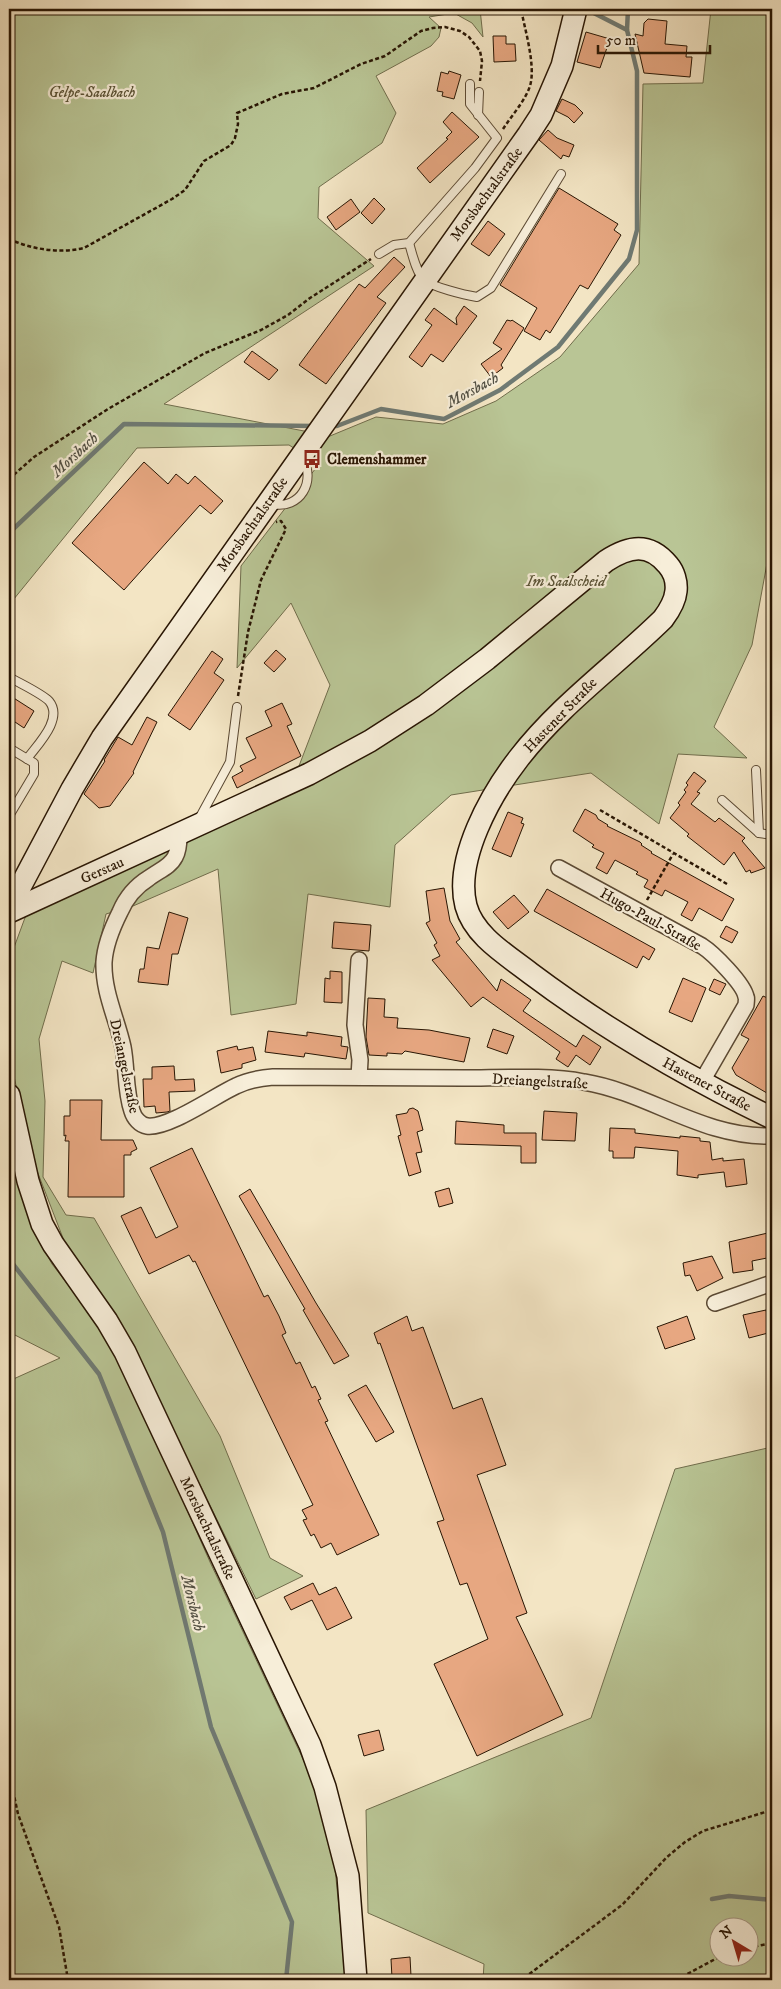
<svg xmlns="http://www.w3.org/2000/svg" width="781" height="1989" viewBox="0 0 781 1989" font-family="'IM FELL DW Pica',serif">
<style>
.green{fill:#b9c595;stroke:#706d4c;fill-rule:evenodd}
.lines{fill:none;stroke-linecap:round;stroke-linejoin:round}
.stream{stroke:#6f7a73;stroke-width:4.5}
.building{fill:#e7a781;stroke:#281503}
.service-casing{stroke:#5b4933;stroke-width:10}
.minor-casing{stroke:#5b4933;stroke-width:18}
.secondary-casing{stroke:#281503;stroke-width:24}
.path{stroke:#281503;stroke-width:2.5;stroke-dasharray:4 2.5;stroke-linecap:butt}
.service{stroke:#f7eed9;stroke-width:8}
.minor{stroke:#f7eed9;stroke-width:15}
.secondary{stroke:#f7eed9;stroke-width:21}
.labels{text-anchor:middle;stroke-width:4.5;stroke-linejoin:round;paint-order:stroke}
.park-label{font-size:15px;font-style:italic;fill:#5b5336;stroke:#f7eed9}
.street-label{font-size:15px;fill:#281503;stroke:#f7eed9}
.poi-label{font-size:15px;font-weight:bold;fill:#281503;stroke:#f7eed9;text-anchor:start}
.water-label{font-size:16px;font-style:italic;fill:#525044;stroke:#f7eed9}
</style>
<rect width="100%" height="100%" fill="#f3e5c4"/>
<filter id="stains"><feTurbulence type="fractalNoise" baseFrequency=".004" numOctaves="4"/><feColorMatrix values="0 0 0 0 .2 0 0 0 0 .09 0 0 0 0 .02 0 0 0 .5 -.17"/></filter>
<radialGradient id="worn" r=".72"><stop offset=".6" stop-color="#630" stop-opacity="0"/><stop offset="1" stop-color="#630" stop-opacity=".3"/></radialGradient>
<g class="green">
<path d="M9,9H480L483,37L472,23L454,13L429,17L441,28L439,37L431,46L376,76L396,113L382,143L319,187L318,218L374,266L164,404L330,436L376,417L443,424L496,401L560,357L639,264L643,84L703,83L711,9H772V536L752,645L714,727L747,758L678,754L659,824L591,773L451,795L395,845L390,907L308,894L296,1004L231,1015L218,869L133,906L106,914L93,973L62,961L39,1039L45,1101L43,1177L66,1215L94,1218L220,1436L270,1558L303,1576L256,1599L126,1334L68,1251L34,1163L9,1055V961L26,915L294,779L330,685L291,603L237,668L241,566L319,464L289,445L137,448L9,605Z"/>
<path d="M9,1133L30,1223L52,1264L108,1337L135,1392L210,1562L312,1778L333,1848L346,1980H9V1381L60,1358L9,1332Z"/>
<path d="M772,1447V1980H483L484,1964L368,1913L366,1810L591,1718L675,1469ZM718,1926H748V1956H718Z"/>
</g>
<g class="lines">
<g class="stream">
<path d="M586,9L627,30"/>
<path d="M332,426H337L381,409L444,419L500,390L558,347L629,259L637,230V71L627,30L628,9"/>
<path d="M9,533L124,424L314,426"/>
<path d="M9,1259L99,1374L163,1532L211,1727L292,1922L286,1980"/>
<path d="M712,1899L729,1896L772,1900"/>
</g>
</g>
<g class="building">
<path d="M648,19L667,21L665,44L687,46L686,57H692L690,77L644,73L635,34L643,36L644,23Z"/>
<path d="M586,32L610,39L600,68L577,62Z"/>
<path d="M493,36H506V44H515L516,61L494,62Z"/>
<path d="M449,71L461,75L454,99L442,96L443,92L437,91L441,72L448,74Z"/>
<path d="M562,99L575,105L583,113L574,123L568,117L556,111Z"/>
<path d="M452,112L479,137L430,183L417,168L448,139L446,138L452,132L443,122Z"/>
<path d="M548,130L557,138L574,145L569,157L563,155L561,159L539,140Z"/>
<path d="M559,188L618,224L614,230L621,235L588,289L580,285L550,333L546,330L540,340L524,331L537,308L500,285Z"/>
<path d="M374,198L385,209L372,224L361,213Z"/>
<path d="M351,199L360,212L336,230L327,217Z"/>
<path d="M488,221L505,234L489,256L471,244Z"/>
<path d="M394,257L405,267L377,297L386,303L326,384L299,365L359,284L365,288Z"/>
<path d="M464,306L477,316L443,362L431,354L422,367L409,357L432,325L425,320L434,308L457,325L456,318Z"/>
<path d="M507,320L511,321L512,320L524,328L501,365L503,368L491,377L481,364L502,349L493,343Z"/>
<path d="M252,351L278,370L269,380L244,362Z"/>
<path d="M144,462L168,484L176,474L188,484L195,476L223,501L211,514L200,505L124,590L72,543Z"/>
<path d="M276,650L286,659L274,672L264,663Z"/>
<path d="M212,651L223,659L214,673L224,680L190,730L168,715Z"/>
<path d="M9,695L34,711L24,728L9,718Z"/>
<path d="M282,703L292,724L287,726L301,756L237,788L232,777L243,771L240,766L256,758L246,738L272,726L265,711Z"/>
<path d="M147,717L157,722L133,772L134,773L110,806L99,808L84,794L105,761L104,760L118,737L132,745Z"/>
<path d="M694,772L706,781L697,792L700,793L691,804L715,822L719,818L745,838L742,841L765,868L751,873L750,870L746,872L734,852L724,865L687,836L689,834L670,818L680,805L678,803L686,792L684,790L688,785L686,783Z"/>
<path d="M585,809L596,815L598,819L608,825L607,826L640,842L642,844L641,845L652,852L651,853L734,899L722,921L699,908L692,921L681,915L688,902L665,890L662,896L644,887L648,880L636,874L638,872L615,860L607,874L596,868L604,853L592,847L594,845L573,831Z"/>
<path d="M508,812L523,818L521,823L524,824L511,857L492,849Z"/>
<path d="M444,888L450,921L460,939L456,942L497,991L501,979L531,1000L523,1011L576,1047L583,1035L601,1047L590,1065L576,1055L568,1067L556,1059L560,1052L483,997L471,1007L432,960L440,956L434,945L437,943L426,923L430,921L426,891Z"/>
<path d="M547,889L655,949L649,960L643,956L637,968L534,911Z"/>
<path d="M514,895L529,912L508,929L493,912Z"/>
<path d="M169,912L188,918L178,954H172L168,985L138,982L140,969H144L147,947L159,949Z"/>
<path d="M334,922L371,925L369,951L332,948Z"/>
<path d="M726,926L738,932L732,943L720,937Z"/>
<path d="M330,971L342,972V1003L324,1002L325,978L330,979Z"/>
<path d="M683,978L706,988L692,1022L669,1012Z"/>
<path d="M714,979L726,984L720,995L709,990Z"/>
<path d="M763,996L772,1000V1096L736,1075L732,1068L749,1039L741,1035Z"/>
<path d="M368,998L385,999L384,1017L398,1018L397,1028L429,1030L470,1038L464,1062L405,1051L402,1054L387,1053V1056L369,1055L366,1037Z"/>
<path d="M493,1029L514,1036L507,1054L487,1047Z"/>
<path d="M268,1031L307,1036V1032L342,1037L341,1046L348,1047L346,1059L305,1053L304,1057L265,1052Z"/>
<path d="M237,1046L238,1050L253,1047L256,1060L242,1064V1068L221,1073L217,1051Z"/>
<path d="M174,1066L175,1080L194,1079L195,1091L169,1092L170,1111L167,1112L156,1113L155,1106L144,1107L143,1079H152V1067Z"/>
<path d="M70,1100H102L101,1140H133L137,1149L131,1152V1155H124V1197H68L69,1141H65L66,1135L64,1136V1116H70Z"/>
<path d="M413,1108L418,1111L423,1130L417,1132L422,1152L416,1153L421,1172L409,1176L398,1136L401,1135L396,1115L407,1113L409,1109Z"/>
<path d="M544,1111L577,1113L575,1141L542,1140Z"/>
<path d="M456,1121L504,1125V1133H536V1163H521V1146L455,1144Z"/>
<path d="M610,1128L635,1129V1133L680,1138V1136L700,1138V1141L710,1142L712,1160L723,1158V1161L744,1159L747,1184L726,1187L724,1172L698,1175V1178L677,1175L678,1151L635,1147L634,1158H613V1151H609Z"/>
<path d="M192,1148L264,1297L268,1295L279,1316L286,1333L282,1335L296,1364L300,1362L312,1388L315,1386L321,1399L318,1400L328,1421L325,1422L379,1535L337,1555L331,1543L321,1548L314,1534L311,1536L303,1520L307,1519L302,1510L313,1505L195,1261L193,1262L189,1255L149,1274L121,1216L141,1207L156,1238L178,1227L150,1168Z"/>
<path d="M449,1188L453,1203L439,1207L435,1192Z"/>
<path d="M250,1189L316,1303L349,1356L334,1364L303,1310L305,1309L239,1196Z"/>
<path d="M772,1232V1257L752,1261L753,1270L733,1273L729,1242Z"/>
<path d="M712,1256L723,1278L697,1291L690,1275L685,1276L683,1263Z"/>
<path d="M766,1310L768,1319L772,1317V1332L749,1338L743,1315Z"/>
<path d="M407,1316L412,1331L423,1327L453,1409L482,1398L506,1465L477,1475L527,1613L516,1617L563,1715L477,1756L434,1664L488,1639L467,1583L460,1585L437,1522L444,1520L380,1343L378,1344L374,1333Z"/>
<path d="M687,1316L695,1339L665,1349L657,1327Z"/>
<path d="M366,1385L394,1432L376,1442L348,1395Z"/>
<path d="M313,1583L319,1595L336,1587L352,1618L327,1630L312,1600L291,1610L284,1597Z"/>
<path d="M379,1730L384,1750L364,1756L358,1735Z"/>
<path d="M410,1957L411,1976L392,1978L391,1959Z"/>
</g>
<g class="lines">
<g class="service-casing">
<g id="service">
<path d="M478,115L479,92"/>
<path d="M409,243C412,253 416,272 424,280C432,287 465,295 477,297L491,288L561,174"/>
<path d="M379,254L394,245L409,243L475,168L497,138L470,104V84"/>
<path d="M272,504C300,510 317,481 302,457"/>
<path d="M9,677C19,683 41,693 49,701C64,719 37,745 27,759"/>
<path d="M9,748L34,763V774L9,816"/>
<path d="M756,770L759,833"/>
<path d="M722,800L759,833L772,835"/>
<path d="M199,819L230,762L237,707"/>
</g>
</g>
<g class="minor-casing">
<g id="minor">
<path d="M179,835C179,842 179,850 175,857C170,867 158,871 149,878C136,886 126,898 120,912C113,926 105,946 104,962C103,992 117,1019 123,1047C127,1068 125,1091 132,1111C134,1118 140,1125 147,1126C168,1129 216,1095 236,1086C248,1080 260,1078 273,1077C336,1077 399,1078 463,1078C500,1078 548,1075 584,1082C650,1093 702,1138 772,1136"/>
<path d="M559,868L702,946C713,953 744,984 746,997C747,997 746,1004 746,1005L701,1083"/>
<path d="M359,1077L360,1060L355,1025L359,960"/>
<path d="M715,1303L772,1283"/>
</g>
</g>
<g class="secondary-casing">
<g id="secondary">
<path d="M9,908L72,789L102,738L528,135L541,115L562,66L576,9"/>
<path d="M9,912L309,774L370,741L426,705L487,659L606,561C629,546 649,542 668,565C674,572 677,582 676,591C675,602 669,611 663,619C615,666 560,705 519,758C491,794 454,859 466,906C474,936 507,955 530,973C606,1030 687,1077 772,1118"/>
<path d="M9,1095L28,1181L42,1224L53,1244L107,1321L125,1352L310,1745L325,1787L348,1876L356,1980"/>
</g>
</g>
<g class="path">
<path d="M503,129C512,115 525,101 530,86C536,66 525,30 521,9"/>
<path d="M9,239C31,249 59,254 84,248L172,199L185,190L204,161L231,145L235,138L238,124L237,113L282,94L314,88L361,64L385,56L421,31L433,28L445,27L460,31L469,37L480,51L482,61L480,81"/>
<path d="M9,479L34,457L108,409L205,353L261,330L288,315L310,298L371,259"/>
<path d="M238,696L248,632L261,580L286,529L281,521L276,522"/>
<path d="M600,810L727,884"/>
<path d="M647,900L673,854"/>
<path d="M9,1772L18,1814L59,1927L68,1980"/>
<path d="M748,1948L772,1943"/>
<path d="M528,1980V1975L622,1905L667,1857L685,1842L703,1831L772,1810"/>
<path d="M676,1980L721,1956"/>
</g>
<use href="#service" class="service"/>
<use href="#minor" class="minor"/>
<use href="#secondary" class="secondary"/>
</g>
<defs>
<g id="bus-bare" transform="scale(1.5)"><path d="M-5-6H5V4H4V6H2V4H-2V6H-4V4H-5ZM-3.5-4V0h7V-4ZM-3.5 1.2v1.5H-2V1.2ZM2 1.2v1.5H3.5V1.2Z" fill="#8f2418" stroke="#f7eed9" stroke-width="2.5" paint-order="stroke"/></g>
</defs>
<g fill-rule="evenodd">
<use href="#bus-bare" x="312" y="459"/>
</g>
<g class="labels">
<g class="park-label">
<text x="92" y="97">Gelpe-Saalbach</text>
<text x="566" y="586">Im Saalscheid</text>
</g>
<g class="street-label">
<text transform="translate(486 194) rotate(-54)" y="5">Morsbachtalstraße</text>
<text transform="translate(252 524) rotate(-55)" y="5">Morsbachtalstraße</text>
<text transform="translate(560 715) rotate(-46)" y="5">Hastener Straße</text>
<text transform="translate(102 870) rotate(-24)" y="5">Gerstau</text>
<text transform="translate(651 919) rotate(29)" y="5">Hugo-Paul-Straße</text>
<text transform="translate(125 1066) rotate(78)" y="5">Dreiangelstraße</text>
<text transform="translate(540 1081) rotate(3)" y="5">Dreiangelstraße</text>
<text transform="translate(707 1084) rotate(28)" y="5">Hastener Straße</text>
<text transform="translate(208 1528) rotate(65)" y="5">Morsbachtalstraße</text>
</g>
<g class="poi-label">
<text x="327" y="464">Clemenshammer</text>
</g>
<g class="water-label">
<text transform="translate(472 389) rotate(-29)" y="6">Morsbach</text>
<text transform="translate(74 454) rotate(-43)" y="6">Morsbach</text>
<text transform="translate(194 1603) rotate(76)" y="6">Morsbach</text>
</g>
</g>
<rect width="781" height="1989" fill="none" stroke="#f3e5c4" stroke-width="30"/>
<rect x="10" y="10" width="761" height="1969" fill="none" stroke="#281503" stroke-width="2.5"/>
<rect x="15" y="15" width="751" height="1959" fill="none" stroke="#281503"/>
<g transform="translate(734 1942) rotate(322)"><circle r="24" fill="#f7eed9" stroke="#a49783"/>
<path d="M0-4L9 19L0 12L-9 19Z" fill="#8f2418"/>
<text y="-8" font-size="14" font-weight="bold" text-anchor="middle" fill="#281503">N</text>
</g>
<path d="M598 45v8h112v-8" fill="none" stroke="#281503" stroke-width="2.5"/>
<text x="606" y="45" font-size="15" fill="#281503" stroke="#f7eed9" stroke-width="4" paint-order="stroke">50 m</text>
<rect width="100%" height="100%" filter="url(#stains)"/>
<rect width="100%" height="100%" fill="url(#worn)"/>
</svg>
